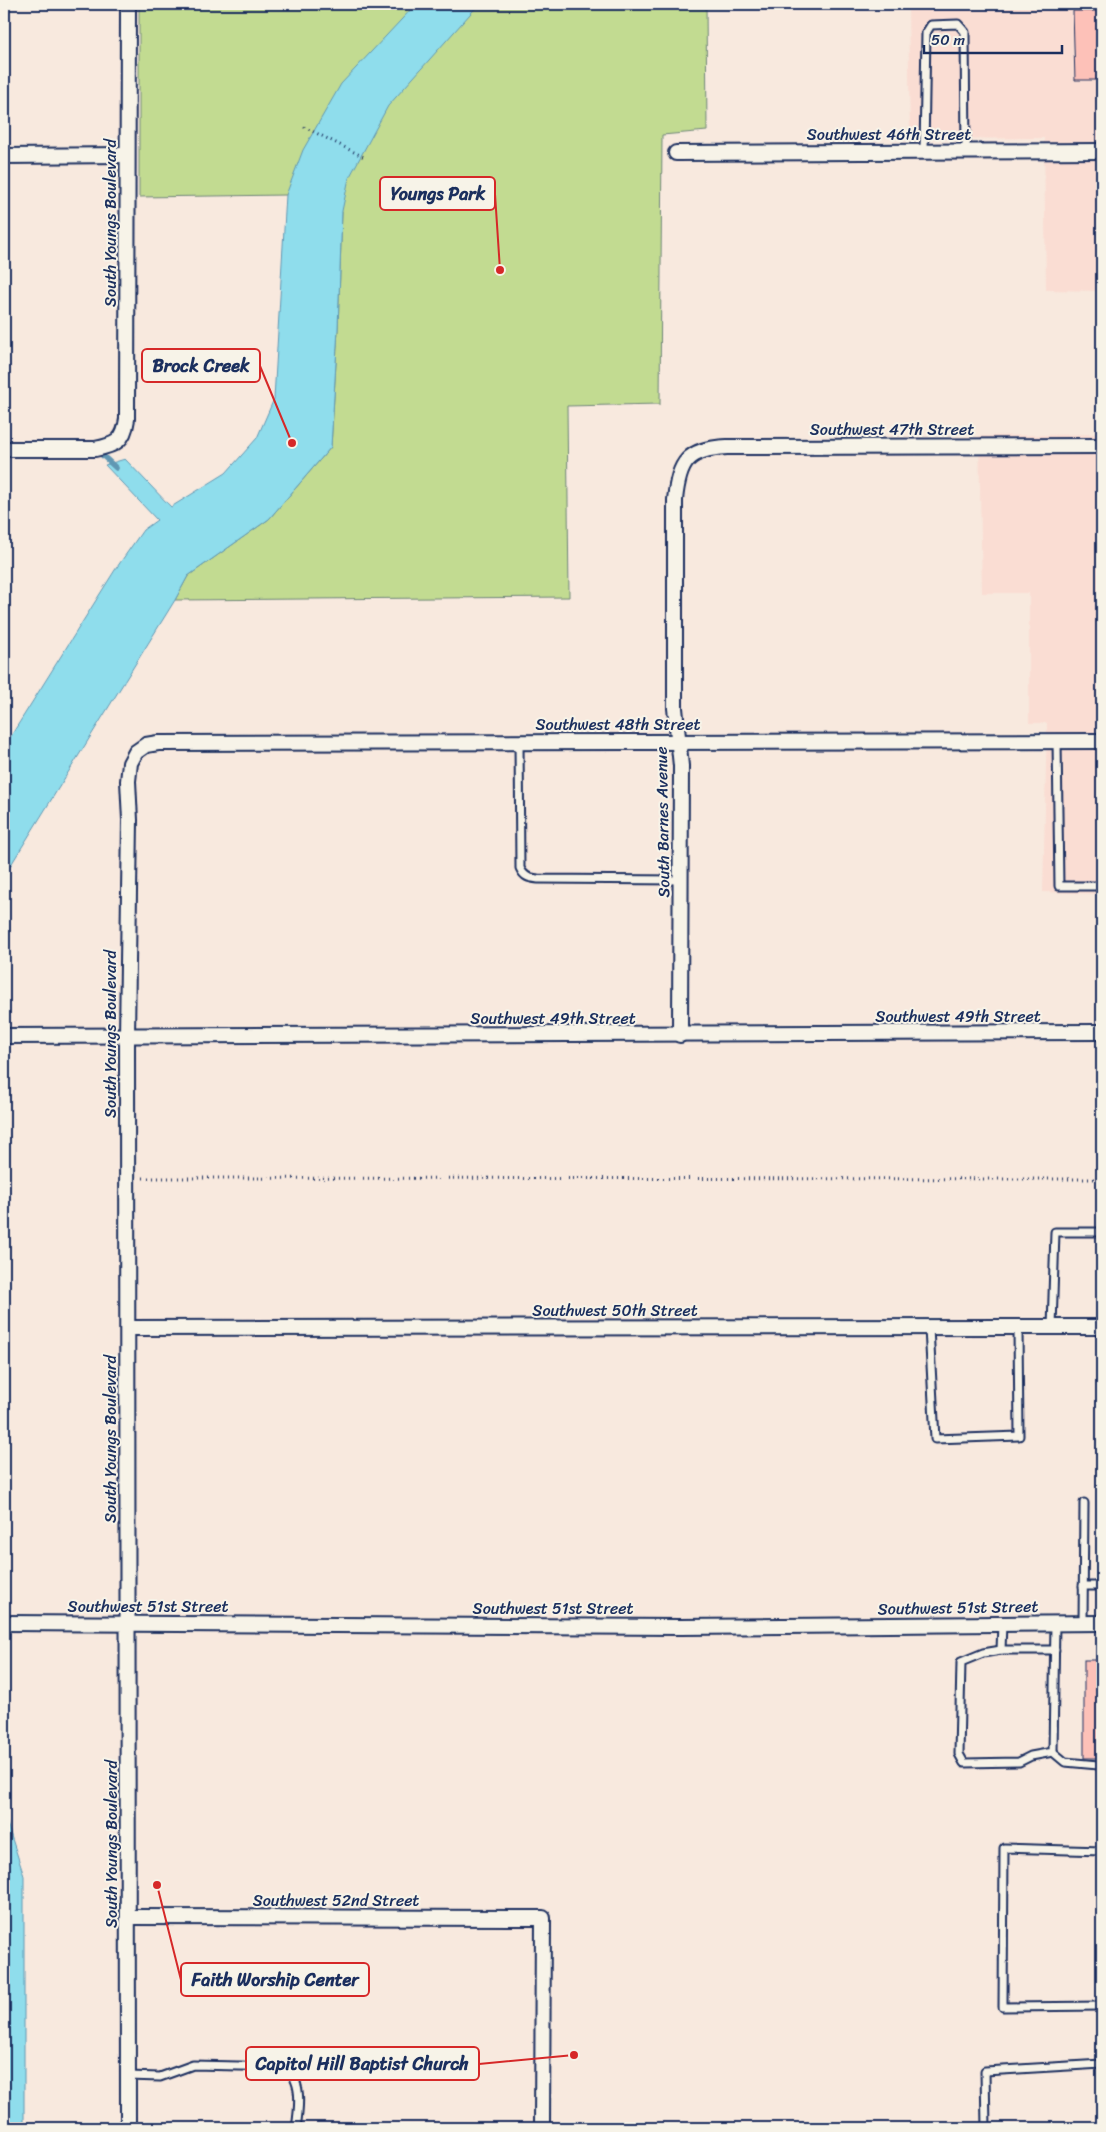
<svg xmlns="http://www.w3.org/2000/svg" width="1106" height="2132" viewBox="0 0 1106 2132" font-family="Sriracha,sans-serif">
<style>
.built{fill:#faddd3}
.green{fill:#c2db91;stroke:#6e8578}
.water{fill:#8fddec;stroke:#6197b3}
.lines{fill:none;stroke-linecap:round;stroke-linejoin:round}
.stream{stroke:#6197b3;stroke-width:5.5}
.building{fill:#fdc1b8;stroke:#1b2f5e}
.service-casing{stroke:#1b2f5e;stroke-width:11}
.minor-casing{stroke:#1b2f5e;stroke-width:18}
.path{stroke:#1b2f5e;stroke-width:3;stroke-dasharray:1 4;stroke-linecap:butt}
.service{stroke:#f7f3e8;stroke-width:7}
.minor{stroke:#f7f3e8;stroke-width:14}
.labels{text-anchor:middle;stroke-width:4;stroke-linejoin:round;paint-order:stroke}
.street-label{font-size:16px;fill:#1b2f5e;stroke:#f7f3e8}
.leader{fill:none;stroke:#d62828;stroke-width:2}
.callout-dot{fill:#d62828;stroke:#f7f3e8;stroke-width:2}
.callout{fill:#f7f3e8;stroke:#d62828;stroke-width:2}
.callout-label{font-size:18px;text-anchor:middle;font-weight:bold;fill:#1b2f5e}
</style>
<rect width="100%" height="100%" fill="#f8e9de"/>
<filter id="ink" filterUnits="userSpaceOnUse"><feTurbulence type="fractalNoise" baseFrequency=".02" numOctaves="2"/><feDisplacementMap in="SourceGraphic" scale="10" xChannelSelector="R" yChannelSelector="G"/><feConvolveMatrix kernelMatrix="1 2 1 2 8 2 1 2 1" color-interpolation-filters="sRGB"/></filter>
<g filter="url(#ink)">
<g class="built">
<path d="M1044,4H1102V291L1046,290L1044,138L910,139L908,5L1044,7Z"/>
<path d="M1102,434V894L1043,892L1047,723H1029V593H982L979,436Z"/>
</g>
<path class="green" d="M139,4H706L707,131L662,135L660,404L567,406L569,597L175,600L188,576L269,519L331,447L338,329L342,212L286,195L139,197Z"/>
<g class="water">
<path d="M416,4H479L388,106L349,178L342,211L338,329L331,447L269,519L188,576L175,600L4,876V747L115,570L143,530L157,520L105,465L125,459L171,507L226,473L257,438L274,399L286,195L303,150L341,84Z"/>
<path d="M4,1814L24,1876V2128H4Z"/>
</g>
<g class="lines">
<path class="stream" d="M103,456L116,468"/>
</g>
<g class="building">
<path d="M1073,11H1102V80H1075Z"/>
<rect x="1084" y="1660" width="18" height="98"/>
</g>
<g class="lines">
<g class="service-casing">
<g id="service">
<path d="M924,151L926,33L931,25L958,24L965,32L966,151"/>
<path d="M1057,741L1059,886H1102"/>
<path d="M519,742L520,868C524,877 529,878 538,879L681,880"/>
<path d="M929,1328L935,1439L1019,1436L1018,1328"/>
<path d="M1052,1328L1055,1232H1102"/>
<path d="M1083,1586H1102"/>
<path d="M1083,1623L1084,1503"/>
<path d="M1001,1650L1002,1624"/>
<path d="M1055,1650H1001L983,1653L961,1662L959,1754L964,1763L1019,1762L1031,1756L1053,1752L1055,1623"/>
<path d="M1053,1752L1065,1762L1098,1765"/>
<path d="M1102,1851L1004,1848L1003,2007L1102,2006"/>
<path d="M128,2076L160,2077L193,2065L282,2067C304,2076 299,2109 296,2128"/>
<path d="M986,2128L985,2071L1102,2064"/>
</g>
</g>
<g class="minor-casing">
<g id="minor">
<path d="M676,153L1102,151"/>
<path d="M4,156L127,155"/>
<path d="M4,449H95C116,445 124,441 127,419L128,4"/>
<path d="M680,1035L681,766L675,708V500C679,461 688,449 727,447L1102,446"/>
<path d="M4,1036L1102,1032"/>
<path d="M128,1328L1102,1327"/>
<path d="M4,1623L680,1627L1102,1623"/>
<path d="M128,1917L543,1918L542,2128"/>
<path d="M128,2128L127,1036L130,820L128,781L130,763L136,752L146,745L158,743L1102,741"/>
</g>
</g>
<g class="path">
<path d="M304,127L366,158"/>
<path d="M143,1178L1102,1179"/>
</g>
<use href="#service" class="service"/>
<use href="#minor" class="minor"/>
</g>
</g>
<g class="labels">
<g class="street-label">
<text x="889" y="140">Southwest 46th Street</text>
<text transform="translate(110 223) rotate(-90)" y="6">South Youngs Boulevard</text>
<text x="892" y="435">Southwest 47th Street</text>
<text x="618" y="730">Southwest 48th Street</text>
<text transform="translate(662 822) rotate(-91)" y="6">South Barnes Avenue</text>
<text x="958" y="1022">Southwest 49th Street</text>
<text x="553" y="1024">Southwest 49th Street</text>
<text transform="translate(110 1034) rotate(-90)" y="6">South Youngs Boulevard</text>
<text x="615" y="1316">Southwest 50th Street</text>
<text transform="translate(110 1439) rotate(-90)" y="6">South Youngs Boulevard</text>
<text x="148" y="1612">Southwest 51st Street</text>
<text transform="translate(958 1607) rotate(-1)" y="6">Southwest 51st Street</text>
<text x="553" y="1614">Southwest 51st Street</text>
<text transform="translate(111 1844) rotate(-90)" y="6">South Youngs Boulevard</text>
<text x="336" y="1906">Southwest 52nd Street</text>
</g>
</g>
<path class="leader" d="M500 270L495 194M292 443L260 366M157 1885L181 1980M574 2055L479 2064"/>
<g class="callout-dot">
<circle cx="500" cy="270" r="5"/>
<circle cx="292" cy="443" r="5"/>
<circle cx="157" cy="1885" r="5"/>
<circle cx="574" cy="2055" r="5"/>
</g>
<g class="callout">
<rect x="380" y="177" width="115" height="33" rx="5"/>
<rect x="142" y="349" width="118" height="33" rx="5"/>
<rect x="181" y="1963" width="188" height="33" rx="5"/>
<rect x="246" y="2047" width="233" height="33" rx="5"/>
</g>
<g class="callout-label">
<text x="438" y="200">Youngs Park</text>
<text x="201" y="372">Brock Creek</text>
<text x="275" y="1986">Faith Worship Center</text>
<text x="362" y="2070">Capitol Hill Baptist Church</text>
</g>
<rect width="1106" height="2132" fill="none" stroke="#f7f3e8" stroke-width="20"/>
<rect x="10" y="10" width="1086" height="2112" fill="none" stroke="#1b2f5e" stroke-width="2" filter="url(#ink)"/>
<path d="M924 45v8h138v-8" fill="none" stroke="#1b2f5e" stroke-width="2.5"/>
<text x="931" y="45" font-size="15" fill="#1b2f5e" stroke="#f7f3e8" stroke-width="4" paint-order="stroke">50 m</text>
</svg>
